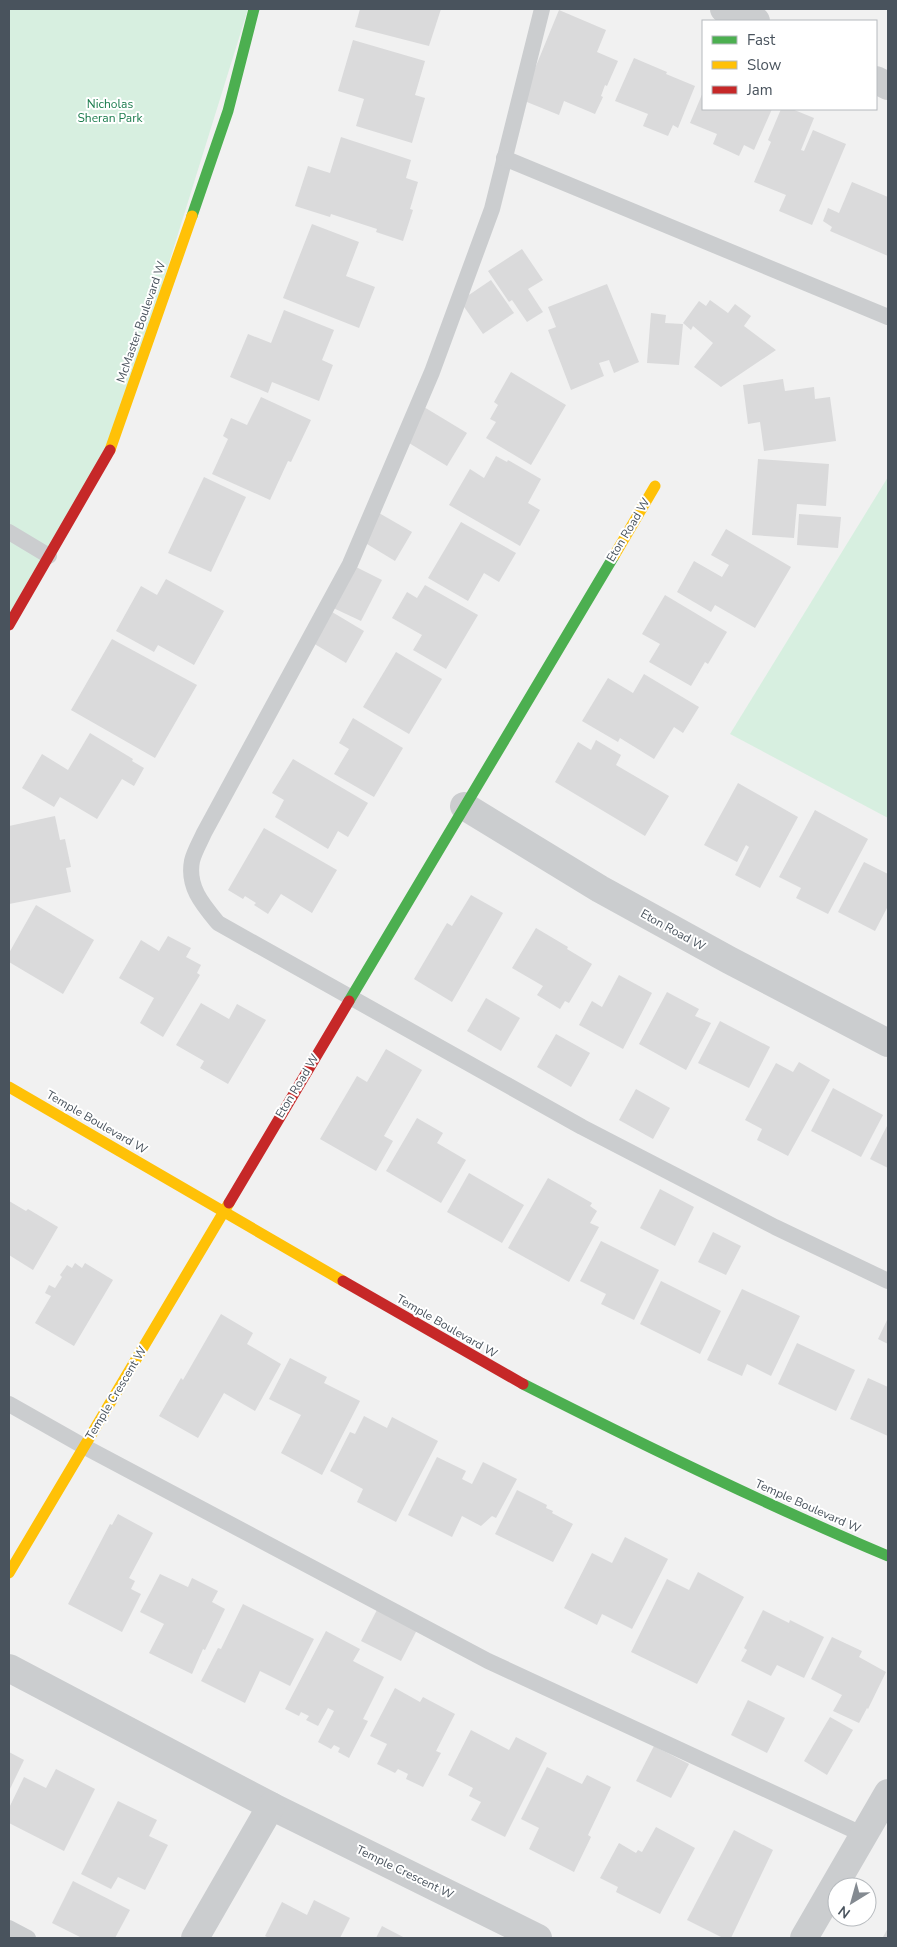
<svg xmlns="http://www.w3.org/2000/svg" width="897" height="1947" viewBox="0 0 897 1947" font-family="'Nunito Sans',sans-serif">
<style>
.green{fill:#d7efe0}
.building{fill:#dadadb}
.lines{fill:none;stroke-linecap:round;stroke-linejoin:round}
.lane{stroke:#cbcdcf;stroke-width:16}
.street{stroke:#cbcdcf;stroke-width:28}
.fast{stroke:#4caf50;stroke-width:11}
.slow{stroke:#ffc107;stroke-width:11}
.jam{stroke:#c62828;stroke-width:11}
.labels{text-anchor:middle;stroke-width:4;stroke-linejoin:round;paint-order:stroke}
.park-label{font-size:12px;fill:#1b7c4d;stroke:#fff}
.street-label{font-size:12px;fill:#49535d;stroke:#fff}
</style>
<rect width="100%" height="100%" fill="#f1f1f1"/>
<g class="green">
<path d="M9,9H248L112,446L9,625Z"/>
<path d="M888,477V818L730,734Z"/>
</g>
<g class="building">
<path d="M360,9H441L429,46L355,27Z"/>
<path d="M559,10L606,30L597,52L618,61L607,86L605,85L601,96L603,97L595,114L564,101L559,115L522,100Z"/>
<path d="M353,40L425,61L415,95L425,98L412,143L356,126L364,99L338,91Z"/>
<path d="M634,58L667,72L666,74L695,86L678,128L673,125L668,136L643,126L648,114L615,101Z"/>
<path d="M703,92V109H772L754,150L744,145L739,156L713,144L717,134L690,123Z"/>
<path d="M781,109H792L814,118L801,150L804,151L813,130L846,144L812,225L779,211L786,195L754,182L771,142L768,140Z"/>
<path d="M341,137L411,160L406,178L418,182L410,209L413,210L403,241L376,232L377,229L331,214L330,217L295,206L308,166L330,173Z"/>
<path d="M852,182L888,197V256L830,231L832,227L823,221L828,208L839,213Z"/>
<path d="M312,224L359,242L346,276L375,287L359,328L283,298Z"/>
<path d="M522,249L543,280L528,289L543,312L527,322L512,300L509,302L488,271Z"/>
<path d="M491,280L514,313L483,334L460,301Z"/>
<path d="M607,284L639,362L614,373L609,360L599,363L604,376L571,390L548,330L556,327L548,307Z"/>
<path d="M710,300L728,313L735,304L751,316L744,326L776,350L721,387L694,367L713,343L693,326L691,330L683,323L699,301L706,306Z"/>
<path d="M284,310L334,330L322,360L333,365L319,401L272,382L268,393L230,377L248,334L271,343Z"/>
<path d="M651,313L666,315L665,323L683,324L679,365L647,363Z"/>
<path d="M511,372L566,405L531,465L486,438L496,422L490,419L498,405L494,402Z"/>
<path d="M783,379L785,391L814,387L815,399L830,397L836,441L764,451L760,422L748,424L743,385Z"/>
<path d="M261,397L311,420L291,462L288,461L270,500L212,474L228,439L223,436L231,418L247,425Z"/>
<path d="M424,407L467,433L447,466L404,440Z"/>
<path d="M496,456L507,462L508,460L541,479L528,503L540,510L520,546L449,505L470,469L484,478Z"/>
<path d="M758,459L829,464L826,506L797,504L794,538L752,535Z"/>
<path d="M204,477L246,497L211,572L168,553Z"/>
<path d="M379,513L412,532L395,561L362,541Z"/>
<path d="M799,514L841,517L838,548L797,545Z"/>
<path d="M461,522L516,553L499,582L484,573L468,601L428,578Z"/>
<path d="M726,529L791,567L755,628L715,605L711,612L677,592L694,561L722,577L729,565L711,555Z"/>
<path d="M350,564L382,580L361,621L329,606Z"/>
<path d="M166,579L224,611L194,665L158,645L154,652L116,631L141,586L157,595Z"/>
<path d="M425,585L478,615L446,669L413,650L422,635L392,618L407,592L417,598Z"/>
<path d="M665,595L727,632L708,664L705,662L691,686L649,662L660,644L642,634Z"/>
<path d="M332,612L364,631L346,663L313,643Z"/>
<path d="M112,639L197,685L155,758L71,710Z"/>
<path d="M396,652L442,679L409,734L363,707Z"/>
<path d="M644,674L699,707L683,733L674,727L654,759L620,738L618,742L582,721L608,678L633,693Z"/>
<path d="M353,718L403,748L374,797L334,774L349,749L339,743Z"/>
<path d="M90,733L133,759L132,761L144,768L134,786L122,779L97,819L60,797L54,807L22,788L42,754L68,770Z"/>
<path d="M596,740L621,755L616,765L669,796L645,836L555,782L578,742L591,750Z"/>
<path d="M293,759L368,803L348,837L338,831L328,849L275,817L284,800L272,793Z"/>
<path d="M738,783L798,817L760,888L735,875L749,847L746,845L737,862L704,845Z"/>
<path d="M815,810L868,839L828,914L796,898L801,888L779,877Z"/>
<path d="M55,816L60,840L65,839L71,867L66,868L71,892L9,904V826Z"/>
<path d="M264,828L337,870L312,913L281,894L268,914L254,905L256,903L245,896L243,899L228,890Z"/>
<path d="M864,862L888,874V906L875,931L838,912Z"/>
<path d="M471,895L503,913L452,1002L414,979L447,923L452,926Z"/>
<path d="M36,905L94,940L63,994L9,962V953Z"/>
<path d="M536,928L568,947L567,949L592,964L569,1003L565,1001L560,1009L537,995L543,986L512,968Z"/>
<path d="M168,936L191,948L186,957L201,965L197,973L200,975L163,1037L140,1023L154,998L119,978L141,940L159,951Z"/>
<path d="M619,975L652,993L623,1049L579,1025L592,1001L602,1007Z"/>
<path d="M667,992L699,1009L695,1016L711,1023L686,1070L639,1044Z"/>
<path d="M486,998L520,1018L501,1051L467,1031Z"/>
<path d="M201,1003L229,1019L237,1004L266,1020L228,1084L200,1068L204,1061L176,1045Z"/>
<path d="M720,1021L770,1047L749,1088L698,1063Z"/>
<path d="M556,1034L590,1053L571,1087L537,1067Z"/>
<path d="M386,1049L422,1070L384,1136L393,1141L376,1171L320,1139L357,1076L367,1082Z"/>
<path d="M799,1062L830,1080L788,1156L757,1140L762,1129L745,1120L776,1063L793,1072Z"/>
<path d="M833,1088L883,1115L861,1157L811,1131Z"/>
<path d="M636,1089L670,1108L653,1139L619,1120Z"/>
<path d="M417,1118L443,1133L437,1143L466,1160L441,1203L386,1171Z"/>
<path d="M888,1124V1168L870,1159Z"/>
<path d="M469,1173L524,1205L502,1243L447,1212Z"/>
<path d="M548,1178L592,1203L590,1206L597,1211L590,1223L599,1227L569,1282L508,1248Z"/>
<path d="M660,1189L694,1207L675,1246L640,1228Z"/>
<path d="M9,1201L26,1211L28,1209L58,1227L33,1270L9,1255Z"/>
<path d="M713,1232L741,1246L726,1275L698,1262Z"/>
<path d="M601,1241L659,1270L634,1320L601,1304L606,1294L580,1281Z"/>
<path d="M75,1263L82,1268L85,1263L113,1280L74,1346L35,1323L51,1296L45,1293L49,1285L55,1288L62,1277L60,1275L65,1268L67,1265L72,1268Z"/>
<path d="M661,1281L721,1311L700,1354L640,1324Z"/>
<path d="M742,1289L800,1316L771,1376L747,1364L742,1376L707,1360Z"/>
<path d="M221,1314L253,1333L247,1344L281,1364L255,1411L224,1393L198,1438L159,1416L181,1378L183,1380Z"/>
<path d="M888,1318V1344L878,1339Z"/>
<path d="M797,1343L855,1370L836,1411L778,1384Z"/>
<path d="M290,1358L327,1377L324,1383L360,1401L322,1475L281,1453L301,1415L269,1399Z"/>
<path d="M868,1378L888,1387V1436L850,1419Z"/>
<path d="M364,1416L387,1428L392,1417L438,1441L396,1522L357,1502L363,1489L330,1471L350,1432L355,1434Z"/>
<path d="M437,1457L466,1471L462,1479L472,1484L483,1462L517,1479L496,1518L492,1516L481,1526L462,1516L452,1537L408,1515Z"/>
<path d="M517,1490L547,1505L546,1508L553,1511L552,1513L573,1524L553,1562L495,1534Z"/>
<path d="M118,1514L153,1533L129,1578L135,1581L131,1589L141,1594L122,1632L68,1604L110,1524L112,1525Z"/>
<path d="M625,1537L668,1559L632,1629L602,1614L597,1625L564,1608L592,1553L612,1563Z"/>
<path d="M698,1572L744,1597L697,1684L631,1652L667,1579L689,1590Z"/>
<path d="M160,1574L188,1587L192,1578L218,1591L212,1602L225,1609L205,1650L203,1649L192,1674L149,1653L164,1624L140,1612Z"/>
<path d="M243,1604L314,1639L290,1686L260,1671L245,1703L201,1681L218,1648L221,1649Z"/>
<path d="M379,1606L419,1626L401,1661L361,1641Z"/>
<path d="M763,1610L789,1623L790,1620L824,1637L804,1678L777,1665L771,1676L741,1661L747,1650L744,1648Z"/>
<path d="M326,1631L360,1649L353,1661L384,1677L363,1719L368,1721L349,1758L338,1752L340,1748L334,1745L331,1749L318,1742L334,1711L328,1708L318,1726L306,1720L309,1716L301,1712L299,1716L285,1709Z"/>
<path d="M832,1637L862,1651L859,1657L886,1672L868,1709L867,1708L859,1723L833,1711L842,1695L811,1679Z"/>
<path d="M395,1688L420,1702L423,1697L455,1714L436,1751L441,1753L423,1787L406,1779L408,1774L398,1769L395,1773L377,1764L387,1744L370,1736Z"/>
<path d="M748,1700L785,1718L767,1753L731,1735Z"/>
<path d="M830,1717L853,1730L827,1775L804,1761Z"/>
<path d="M471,1730L509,1750L516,1737L547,1753L505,1837L471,1820L481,1802L469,1796L473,1788L448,1775Z"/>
<path d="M654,1746L689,1764L671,1798L636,1781Z"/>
<path d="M9,1752L24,1760L9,1791Z"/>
<path d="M547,1767L582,1784L587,1775L611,1787L588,1835L591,1837L574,1872L529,1849L539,1828L521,1819Z"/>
<path d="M56,1769L95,1789L64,1851L9,1823V1808L24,1777L46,1788Z"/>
<path d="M118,1801L157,1820L149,1836L168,1845L145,1890L118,1877L111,1889L81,1874Z"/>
<path d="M656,1827L695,1848L660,1914L616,1892L618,1887L600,1878L619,1843L636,1853L638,1850L642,1852Z"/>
<path d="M734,1830L773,1850L731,1938H723L687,1920Z"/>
<path d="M73,1881L130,1910L115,1938H82L52,1923Z"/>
<path d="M314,1900L350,1918L340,1938H269L265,1936L282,1902L307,1915Z"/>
<path d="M382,1926L405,1938H376Z"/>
<path d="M888,1928V1938H885L883,1937Z"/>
</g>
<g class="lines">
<g class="lane">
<path d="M542,9L492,209L432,372L350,564L204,833C200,842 194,852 192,861C187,887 203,905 218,923L582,1127L775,1227L888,1281"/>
<path d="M504,158L888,317"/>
<path d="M9,532L49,556"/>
<path d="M9,1404L85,1447L488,1661L864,1835"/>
<path d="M9,1928L28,1938"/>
</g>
<g class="street">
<path d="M724,9L756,21"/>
<path d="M876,80L888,86"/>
<path d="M464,806L600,889L729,960L888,1043"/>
<path d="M9,1668L271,1806L538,1938"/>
<path d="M195,1938L271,1806"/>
<path d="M804,1938L888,1793"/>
</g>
<g class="fast">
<path d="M192,216L228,111L254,9"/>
<path d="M349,1001L614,556"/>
<path d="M523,1384C643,1445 764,1504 888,1556"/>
</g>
<g class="slow">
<path d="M110,450L192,216"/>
<path d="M614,556L655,486"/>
<path d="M9,1087L343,1281"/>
<path d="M9,1573L229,1203"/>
</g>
<g class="jam">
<path d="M9,625L110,450"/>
<path d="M229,1203L349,1001"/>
<path d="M343,1281L523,1384"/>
</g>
</g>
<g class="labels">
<g class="park-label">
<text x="110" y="108">Nicholas<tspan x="110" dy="14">Sheran Park</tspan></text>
</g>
<g class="street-label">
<text transform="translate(141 322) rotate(-71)" y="4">McMaster Boulevard W</text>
<text transform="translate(628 530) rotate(-59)" y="4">Eton Road W</text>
<text transform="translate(673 930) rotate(29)" y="4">Eton Road W</text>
<text transform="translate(297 1086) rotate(-59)" y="4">Eton Road W</text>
<text transform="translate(97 1122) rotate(30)" y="4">Temple Boulevard W</text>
<text transform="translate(447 1326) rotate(30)" y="4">Temple Boulevard W</text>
<text transform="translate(116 1393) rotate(-59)" y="4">Temple Crescent W</text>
<text transform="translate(808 1506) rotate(24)" y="4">Temple Boulevard W</text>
<text transform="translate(405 1872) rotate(26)" y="4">Temple Crescent W</text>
</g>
</g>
<rect width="897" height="1947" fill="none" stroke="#49535d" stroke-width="20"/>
<rect x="702" y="20" width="175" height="90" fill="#ffffff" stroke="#b6babe"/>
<rect x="712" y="36" width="25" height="8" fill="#4caf50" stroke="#b6babe"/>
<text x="747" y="45" font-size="15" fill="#49535d">Fast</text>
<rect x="712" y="61" width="25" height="8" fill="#ffc107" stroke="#b6babe"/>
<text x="747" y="70" font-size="15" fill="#49535d">Slow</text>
<rect x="712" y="86" width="25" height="8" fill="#c62828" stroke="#b6babe"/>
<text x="747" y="95" font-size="15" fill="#49535d">Jam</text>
<g transform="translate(852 1902) rotate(217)"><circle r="24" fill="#ffffff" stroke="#b6babe"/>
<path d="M0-4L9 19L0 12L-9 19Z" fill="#848a91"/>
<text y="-8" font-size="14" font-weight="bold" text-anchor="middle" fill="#49535d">N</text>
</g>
</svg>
